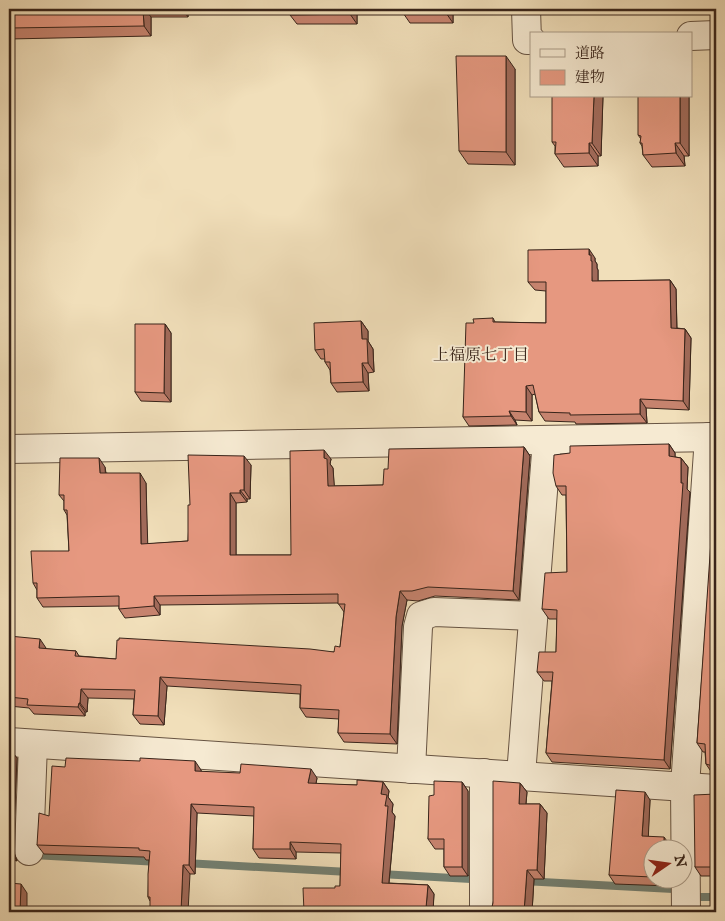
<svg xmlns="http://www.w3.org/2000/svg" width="725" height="921" viewBox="0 0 725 921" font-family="'IM FELL English','Noto Serif JP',serif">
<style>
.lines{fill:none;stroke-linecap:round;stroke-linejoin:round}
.stream{stroke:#738072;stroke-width:8}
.minor-casing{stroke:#665342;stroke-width:30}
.minor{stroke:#f6ead2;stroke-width:28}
.wall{fill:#c6836e;stroke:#38241a}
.shaded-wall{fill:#a16a5a;stroke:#38241a}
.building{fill:#e69880;stroke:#38241a}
.labels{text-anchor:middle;stroke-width:4;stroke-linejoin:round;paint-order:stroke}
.neighbourhood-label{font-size:16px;fill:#38241a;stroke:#f6ead2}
</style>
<rect width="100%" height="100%" fill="#f1dfba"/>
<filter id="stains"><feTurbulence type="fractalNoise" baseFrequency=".004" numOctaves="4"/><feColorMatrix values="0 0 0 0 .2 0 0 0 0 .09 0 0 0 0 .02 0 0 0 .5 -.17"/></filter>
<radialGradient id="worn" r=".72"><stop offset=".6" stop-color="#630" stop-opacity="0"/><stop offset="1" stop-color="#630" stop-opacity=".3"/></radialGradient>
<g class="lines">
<g class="stream">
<path d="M33,855L159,862"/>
<path d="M185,863L349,872"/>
<path d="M380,874L471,879"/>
<path d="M523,881L673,889"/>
<path d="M700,897H716"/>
</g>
<g class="minor-casing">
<g id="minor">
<path d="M526,9L527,40H531"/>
<path d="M691,36L716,35"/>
<path d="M9,449L716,437"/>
<path d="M9,742L716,789"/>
<path d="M411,769L418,627L421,616L434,612L533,616"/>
<path d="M484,773V912"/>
<path d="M521,775L547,440"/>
<path d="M29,851L33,744"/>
<path d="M686,912L685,786L709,437"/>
</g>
</g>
<use href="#minor" class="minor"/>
</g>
<g class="wall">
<path d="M9,9H188V17H151V36L9,39Z"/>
<path d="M291,9H357V24H297L290,15Z"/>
<path d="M401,9H453V23H410L401,10Z"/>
<path d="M515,69V165L468,164L459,151Z"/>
<path d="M603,96L601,156H598V166L564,167L555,154V146L552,142Z"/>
<path d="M689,96V156H684L685,166L652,167L643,155L642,146L640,143L641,139L638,135Z"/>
<path d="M595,258V261L597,264V268L598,270V281L670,280L676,289L677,328L685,329L691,338L689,410L646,408L647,423L576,424L575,422L545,421L539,412L535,394L532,395V421L515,420L517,425L469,426L463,417L474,323L493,318L495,322L546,323V291L535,290L528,282Z"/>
<path d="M361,321L368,331V341L373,349L374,372L368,373L369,391L337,392L331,383L330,370L325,362V359H321L315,350Z"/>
<path d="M165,324L171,333V402L141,401L135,392Z"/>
<path d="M669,444L675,453V457L681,458L688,467L687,489L690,492L670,769L552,762L546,753L552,681H544L537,672L556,652L557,619H549L542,609L567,572L566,495H562L556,486Z"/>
<path d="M524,447L530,456L519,600L435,596L418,601L407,600L402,626L397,744L344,742L338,733L339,719L306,717L300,708V694L167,686L164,725L140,724L133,715L134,699L88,698L87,712H85V716L34,714L29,708L9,706V636L46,648V649L76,651L79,656L116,659L334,652L340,647L344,612L338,603L160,605V615L125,618L119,609V606L43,607L37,598V590L33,583L69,551L67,515L64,510V501L59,495L105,467L106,473L146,483L147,544L188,541L190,505L251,465L250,499H247V502L236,503V555H291L331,459L330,464L333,468L334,486L383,485L388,469Z"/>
<path d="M716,483V774L712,773L706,764L705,752H703L697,743Z"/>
<path d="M9,749L17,758L13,850L17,861L9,859Z"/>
<path d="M201,770V772L317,778L316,784L357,785L383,782L389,791L388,797L393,804L392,812L395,816L389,883L428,885L434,894L433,908L444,909L446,912H304L335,888L340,886L341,853L296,852V859L259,858L253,849L254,816L197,813L195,874H190L150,901L148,897L149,860H146L144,857L44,854L37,845L49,816Z"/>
<path d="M462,782L468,791V876H450L444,867V849H435L428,839L434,795Z"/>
<path d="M520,783L527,792L526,804H540L547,813L544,879H534L532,912H489L491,911L493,903Z"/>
<path d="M716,794V876H701L695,867Z"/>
<path d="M650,800L648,836L670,845L652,848V878H670V886L615,884L609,875Z"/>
</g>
<g class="shaded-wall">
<path d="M143,9H145L151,17V36L144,26Z"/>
<path d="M182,9H188V17Z"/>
<path d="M350,9H357V24L350,14Z"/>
<path d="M444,9H453V23L444,10Z"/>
<path d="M506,56L515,69V165L506,152Z"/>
<path d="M594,96H603L601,156L592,143Z"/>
<path d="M680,96H689V156L680,143Z"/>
<path d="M589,143L598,156V166L589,153Z"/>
<path d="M675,143L684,156L685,166L676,153Z"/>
<path d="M589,249L595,258V261L597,264V268L598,270V290L592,281Z"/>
<path d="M670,280L676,289L677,337L671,328Z"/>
<path d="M361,321L368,331V341L373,349L374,372L368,363L362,339Z"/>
<path d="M165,324L171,333V402L164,393Z"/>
<path d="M685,329L691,338L689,410L683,401Z"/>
<path d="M362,363L368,373L369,391L363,382Z"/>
<path d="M526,386L532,395V421L526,412Z"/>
<path d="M640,399L646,408L647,423L640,414Z"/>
<path d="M509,411L515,420L517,425L511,416Z"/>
<path d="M669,444L675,453V466L669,456Z"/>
<path d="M524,447L530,456L519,600L513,591Z"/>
<path d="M324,450L331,459L330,464L333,468L335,495L328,486L324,458Z"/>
<path d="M244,456L251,465L250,499L244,490Z"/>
<path d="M99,458L105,467L106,482L100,473Z"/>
<path d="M681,458L688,467L687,489L690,492L670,769L664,760L681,483Z"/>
<path d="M140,473L146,483L148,553L141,544Z"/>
<path d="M240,490L247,499V502L240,493Z"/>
<path d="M230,493L236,503V564L230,555Z"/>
<path d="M400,591L407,600L402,626L397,744L390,734L396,617Z"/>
<path d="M154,596L160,605V615L154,606Z"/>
<path d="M40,639L46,648L45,657L39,648Z"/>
<path d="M160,677L167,686L164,725L158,716Z"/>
<path d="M81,689L88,698L87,712L80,703Z"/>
<path d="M79,703L85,712V716L78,707Z"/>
<path d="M10,749L17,758L13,850L17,861L11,852L9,846V796Z"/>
<path d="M195,761L201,770L202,781L195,771Z"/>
<path d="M311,769L317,778L314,793L308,783Z"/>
<path d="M383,782L389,791L388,797L393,804L392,812L395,816L388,892L382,883L385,806L381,794Z"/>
<path d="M462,782L468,791V876L462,867Z"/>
<path d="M520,783L527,792L525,813L519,804Z"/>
<path d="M645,792L650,800L648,844L642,836Z"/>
<path d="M191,804L197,813L195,874L189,865Z"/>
<path d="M540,804L547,813L544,879L537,870Z"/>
<path d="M664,837L670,845V848H664Z"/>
<path d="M290,842L296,852V859L290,849Z"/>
<path d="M183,865L190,874L188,912H181Z"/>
<path d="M527,870L534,879L532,912H524Z"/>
<path d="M665,878H670V886Z"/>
<path d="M21,884L27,893V912H20Z"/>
<path d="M428,885L434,894L433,912L426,908Z"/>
</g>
<g class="building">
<path d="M9,9H143L144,26L9,28Z"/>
<path d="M291,9H350V14L290,15Z"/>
<rect x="401" y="9" width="43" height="1"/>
<path d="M456,56H506V152L459,151Z"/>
<path d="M552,96H594L592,143H589V153L555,154L556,142H552Z"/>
<path d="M638,96H680V143H675L676,153L643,155L642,143H640L641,136L638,135Z"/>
<path d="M589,249V255H591V261H592V281L670,280L671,328L685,329L683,401L640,399V414L570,415V413L539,412L533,385L526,386V412L509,411L511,416L463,417L466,323H474L473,319L493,318V322L546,323V282H528V250Z"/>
<path d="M361,321L362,339H367L368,363H362L363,382L331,383L330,362H325L324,349L315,350L314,323Z"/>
<path d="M135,324H165L164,393L135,392Z"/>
<path d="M669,444V456L681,458V483H683L664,760L546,753L553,672H537L539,652H556L557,610L542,609L545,573L567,572L566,486H556L553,473L554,455L570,453V446Z"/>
<path d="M524,447L513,591L428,587L412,591H400L396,617L390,734L338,733L339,710L300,708L301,685L160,677L158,716L133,715L135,690L81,689L80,703H79L78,707L27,705L28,699L9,697V636L40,639L39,648L76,651L75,656L116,659L117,640H119V638L310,649L334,652L335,646L340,647L345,604H338V594L154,596V606L119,609V596L37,598V583H33L31,551H69L67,510H64V495H59L60,458H99L100,473H140L141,544L188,541V505H190L188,455L244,456V490H240V493H230V555H291L290,451L324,450V458L327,459L328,486L383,485L384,469H388L389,449Z"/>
<path d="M715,483H716V767L706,764L705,744L697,743Z"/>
<path d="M9,749H10L9,796Z"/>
<path d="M66,758L140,761V758L195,761V771L240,773L241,764L311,769L308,783L357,785V780L383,782L381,794L387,795L385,806H388L382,883L428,885L426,908L444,909V912H304L303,888H335V886H340L341,844L290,842V849H253L254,807L191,804L189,865H183L181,912H150V897H148V874L150,851L139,850V848L37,845L39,813L49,816L52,766L65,767Z"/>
<path d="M434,781L462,782V867H444V839H428L429,796L434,795Z"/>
<path d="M493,781L520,783L519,804H540L537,870H527L524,912H489L491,911L493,903Z"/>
<path d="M616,790L645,792L642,836L664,837V848H652V877L609,875Z"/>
<path d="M716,794V867H695L694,795Z"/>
<path d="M9,883L21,884L20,912H9Z"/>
</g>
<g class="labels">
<g class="neighbourhood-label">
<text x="481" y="360">上福原七丁目</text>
</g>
</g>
<rect width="725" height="921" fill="none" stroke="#f1dfba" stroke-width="30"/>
<rect x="10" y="10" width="705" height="901" fill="none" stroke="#38241a" stroke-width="2.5"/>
<rect x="15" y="15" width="695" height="891" fill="none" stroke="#38241a"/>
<rect x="530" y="32" width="162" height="65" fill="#f6ead2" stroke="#aa9b88"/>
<rect x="540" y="49" width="25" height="8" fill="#f6ead2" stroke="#aa9b88"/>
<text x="575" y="58" font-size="15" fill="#38241a">道路</text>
<rect x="540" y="70" width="25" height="15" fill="#e69880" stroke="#aa9b88"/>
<text x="575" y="82" font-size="15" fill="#38241a">建物</text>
<g transform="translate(668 864) rotate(77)"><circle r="24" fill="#f6ead2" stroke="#aa9b88"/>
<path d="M0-4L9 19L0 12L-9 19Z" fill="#8f2418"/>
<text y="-8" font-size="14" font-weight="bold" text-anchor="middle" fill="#38241a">N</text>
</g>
<rect width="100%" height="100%" filter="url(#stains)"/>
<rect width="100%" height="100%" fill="url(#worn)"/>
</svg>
